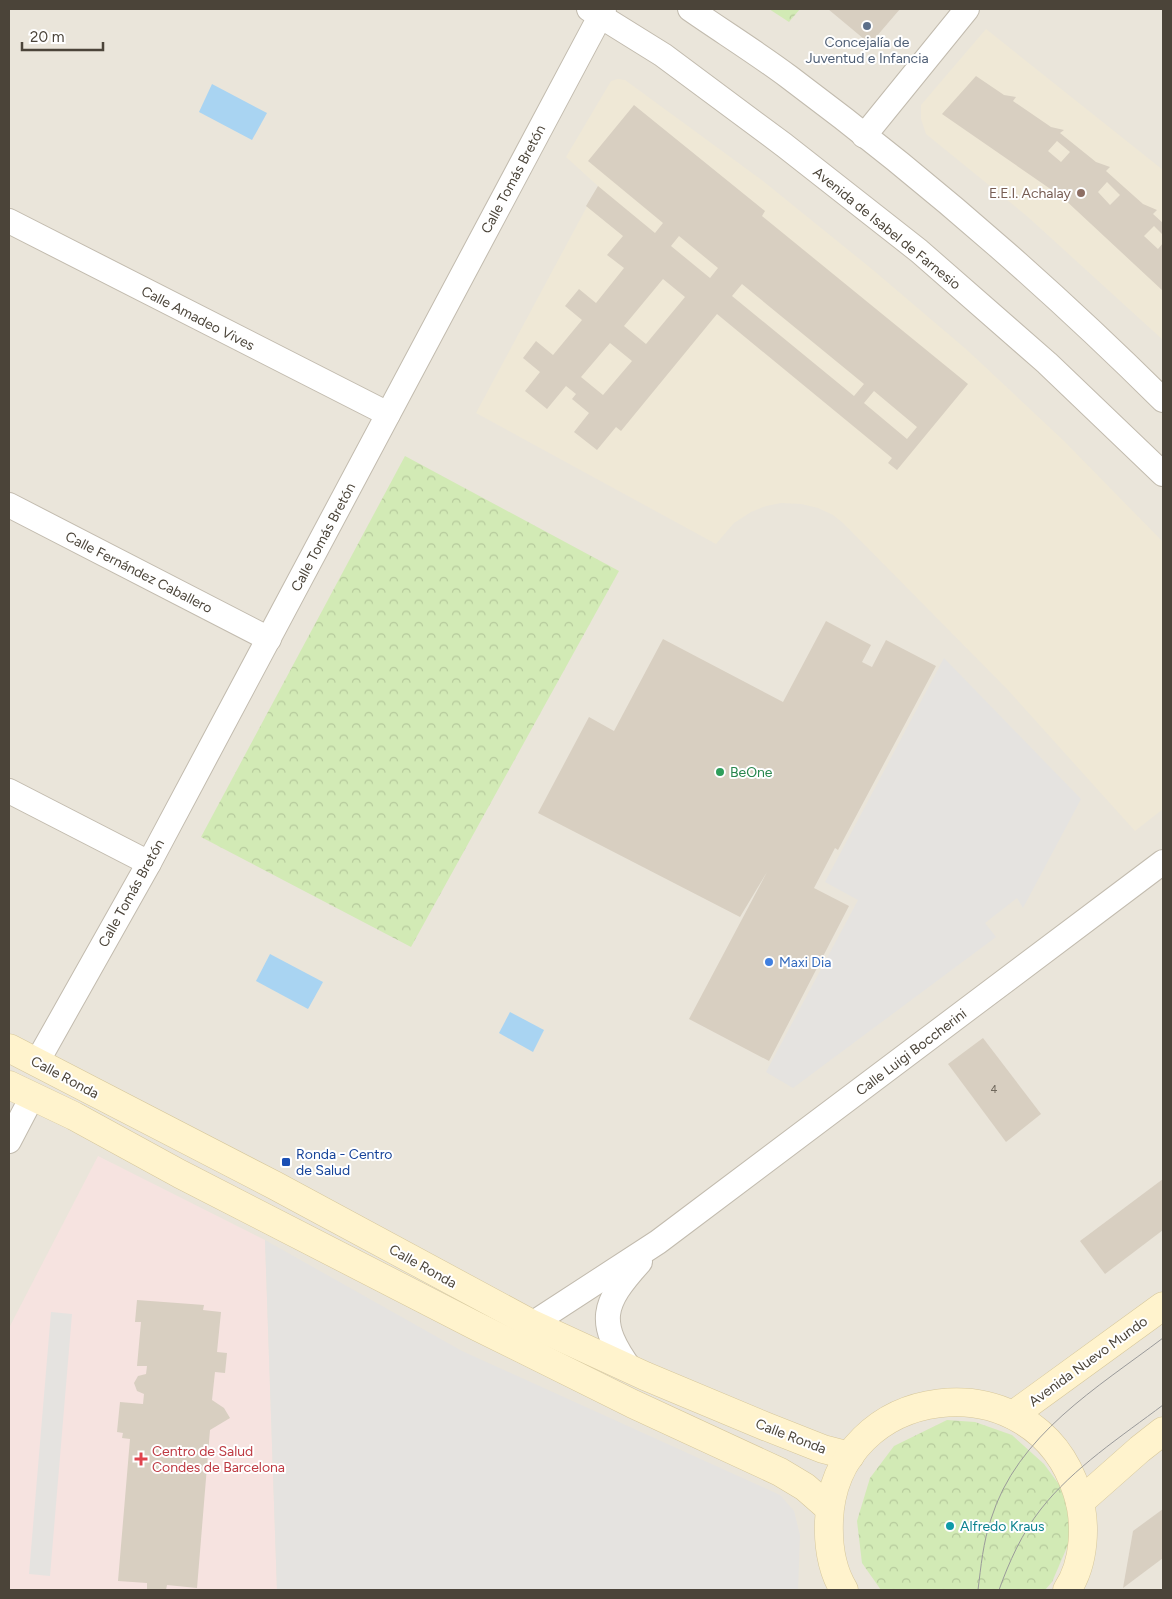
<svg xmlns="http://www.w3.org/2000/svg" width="1172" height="1599" viewBox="0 0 1172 1599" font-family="Figtree,sans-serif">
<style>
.residential{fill:#eae5da}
.education{fill:#efe8d6}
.medical{fill:#f6e3e0}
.park{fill:url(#park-crowns)}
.parking{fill:#e5e3e0}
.water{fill:#a9d4f2}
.building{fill:#d8cfc1;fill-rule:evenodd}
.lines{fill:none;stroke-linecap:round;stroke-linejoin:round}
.street-casing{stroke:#c2bbae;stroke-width:26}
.secondary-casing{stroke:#d6c79b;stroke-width:29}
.street{stroke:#fff;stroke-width:24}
.secondary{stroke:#fff3cd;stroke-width:28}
.tram{stroke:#9a9a9a;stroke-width:1}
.service-dot{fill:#5c6f8a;stroke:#fff;stroke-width:2}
.education-dot{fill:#8d6e63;stroke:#fff;stroke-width:2}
.leisure-dot{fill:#2e9e5b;stroke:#fff;stroke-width:2}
.shop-dot{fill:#3f7fe0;stroke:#fff;stroke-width:2}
.transit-dot{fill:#1a4fb4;stroke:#fff;stroke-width:2}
.health-dot{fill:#e0444e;stroke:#fff;stroke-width:2}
.culture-dot{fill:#0f9aa8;stroke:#fff;stroke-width:2}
.labels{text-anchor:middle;stroke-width:4;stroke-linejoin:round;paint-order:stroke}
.number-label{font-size:11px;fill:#6e675b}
.service-label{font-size:14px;fill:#4e5e75;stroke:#fff}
.street-label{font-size:14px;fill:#4b4439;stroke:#fff}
.education-label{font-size:14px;fill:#785e54;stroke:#fff;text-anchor:end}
.leisure-label{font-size:14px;fill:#27864d;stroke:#fff;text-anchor:start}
.shop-label{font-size:14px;fill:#366cbe;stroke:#fff;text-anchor:start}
.transit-label{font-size:14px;fill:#164399;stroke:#fff;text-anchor:start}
.health-label{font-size:14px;fill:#be3a42;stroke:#fff;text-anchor:start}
.culture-label{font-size:14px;fill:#0d838f;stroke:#fff;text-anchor:start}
</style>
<defs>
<pattern id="park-crowns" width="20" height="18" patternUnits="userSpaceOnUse" patternTransform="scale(1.25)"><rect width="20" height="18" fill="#d2eab5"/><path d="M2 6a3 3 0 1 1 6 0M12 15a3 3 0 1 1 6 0" fill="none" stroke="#b6ca9c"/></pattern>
</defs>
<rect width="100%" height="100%" fill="#f6f3ec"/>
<rect class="residential" x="9" y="9" width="1154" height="1581"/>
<g class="education">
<path d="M986,29L1163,170V340L1028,217L926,134L921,119V105Z"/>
<path d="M618,79L625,80L763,181L873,270L967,350L1064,441L1163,542V809L1135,831L1008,690L843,523L833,515L818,508L801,504L781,503L766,506L751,512L734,523L716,544L476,413L598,186L566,157L611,81Z"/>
</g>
<path class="medical" d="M98,1156L265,1240L277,1590H9V1328Z"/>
<g class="park">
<path d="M769,9H800L789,22Z"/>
<path d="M405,456L619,571L411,947L201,837Z"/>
<path d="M947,1420L975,1422L1012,1435L1044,1464L1066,1494L1071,1538L1052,1582L1045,1590H881L862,1563L857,1521L870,1478L894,1446Z"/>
</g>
<g class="parking">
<path d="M944,658L1081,799L1023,908L1017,898L985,923L996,937L793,1088L766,1072L858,900L825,882Z"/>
<path d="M265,1240L462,1351L780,1495L794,1511L800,1535L798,1590H277Z"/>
<path d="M51,1312L72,1314L50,1576L29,1574Z"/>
</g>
<g class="water">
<path d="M212,84L267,113L252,140L199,112Z"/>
<path d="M270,954L323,982L308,1009L256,981Z"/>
<path d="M510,1012L544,1030L533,1052L499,1033Z"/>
</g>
<g class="building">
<path d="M828,9H900L870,44Z"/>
<path d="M976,76L1004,95L1016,97L1013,101L1051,127L1064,130L1060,133L1096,162L1110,167L1106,171L1143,204L1157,210L1153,214L1163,223V235L1154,226L1144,236L1158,249L1163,243V291L1062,197L942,114ZM1057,141L1070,152L1061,162L1048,151ZM1107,182L1120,195L1110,205L1098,192Z"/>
<path d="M634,105L765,211L762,216L968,384L897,470L888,463L892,458L717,314L621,431L616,427L597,450L574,432L589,413L572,399L576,394L566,386L547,409L525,391L540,372L523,358L536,341L553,355L582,320L565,306L579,289L596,303L624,268L607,255L623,236L586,206L598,186L655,233L663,223L588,161ZM679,236L718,268L710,278L671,246ZM663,279L685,297L646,344L624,326ZM742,284L864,384L854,396L732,296ZM610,343L632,361L603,395L581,377ZM874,391L917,427L907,439L864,403Z"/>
<path d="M826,621L871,645L862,662L872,667L886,640L936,666L838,850L835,848L814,888L849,906L769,1061L689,1019L767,872L740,917L538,813L589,717L614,731L663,639L783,702Z"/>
<path d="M983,1038L1041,1114L1006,1142L948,1064Z"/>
<path d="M1163,1179V1230L1105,1274L1080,1241Z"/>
<path d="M137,1300L204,1305L203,1310L221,1312L217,1352L227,1353L225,1373L215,1372L212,1400L224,1408L230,1418L210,1430L197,1588L167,1585L166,1590H147V1583L118,1581L130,1439L122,1438L123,1433L117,1432L120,1402L143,1404L144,1394L137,1391L134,1383L138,1376L146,1374L147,1366H137L141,1322H135Z"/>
<path d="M1163,1509V1558L1123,1588L1133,1531Z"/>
</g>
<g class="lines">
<g class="street-casing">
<g id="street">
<path d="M589,9L663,55L784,145L919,251L1047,363L1163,474"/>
<path d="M690,9C723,32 757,53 789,77C922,176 1046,284 1163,400"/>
<path d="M864,136L967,9"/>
<path d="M9,221L388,414"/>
<path d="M9,505L269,639"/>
<path d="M9,791L149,863"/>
<path d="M37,1062L149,863L604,9"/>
<path d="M9,1141L32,1097"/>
<path d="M532,1324L658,1242L1163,862"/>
<path d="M631,1370C596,1322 602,1304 640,1262"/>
</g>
</g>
<g class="secondary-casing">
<g id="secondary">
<path d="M9,1048L274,1185L532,1324L645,1376L767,1427L823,1449L850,1456"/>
<path d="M9,1085L74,1116L180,1174L478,1327L633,1404L780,1472L805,1487L829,1508"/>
<path d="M1013,1415L1163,1306"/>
<path d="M1080,1502L1140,1449L1163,1431"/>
<path d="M844,1590C831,1569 828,1546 829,1521C834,1382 1034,1356 1077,1492C1087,1522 1085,1563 1067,1590"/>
</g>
</g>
<use href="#street" class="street"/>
<use href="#secondary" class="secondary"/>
<g class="tram">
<path d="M978,1590C981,1566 983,1543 991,1519C1017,1435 1097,1388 1163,1338"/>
<path d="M999,1590C1009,1562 1022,1533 1041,1509C1073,1468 1122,1436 1163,1405"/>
</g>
</g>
<circle class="service-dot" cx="867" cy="26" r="5"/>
<circle class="education-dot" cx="1081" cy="193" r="5"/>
<circle class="leisure-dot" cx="720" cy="772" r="5"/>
<circle class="shop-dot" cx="769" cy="962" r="5"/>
<rect class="transit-dot" x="281" y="1157" width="10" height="10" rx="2.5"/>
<path class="health-dot" d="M138.5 1451.5h5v5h5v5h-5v5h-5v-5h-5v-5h5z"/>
<circle class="culture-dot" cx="950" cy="1526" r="5"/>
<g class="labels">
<g class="number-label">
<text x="994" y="1093">4</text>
</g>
<g class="service-label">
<text x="867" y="47">Concejalía de<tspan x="867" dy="16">Juventud e Infancia</tspan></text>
</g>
<g class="street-label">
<text transform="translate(513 179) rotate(-62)" y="5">Calle Tomás Bretón</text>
<text transform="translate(887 228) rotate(39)" y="5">Avenida de Isabel de Farnesio</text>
<text transform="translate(198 318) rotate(27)" y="5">Calle Amadeo Vives</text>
<text transform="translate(323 537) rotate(-62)" y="5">Calle Tomás Bretón</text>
<text transform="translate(139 572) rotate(27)" y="5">Calle Fernández Caballero</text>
<text transform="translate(131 893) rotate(-61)" y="5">Calle Tomás Bretón</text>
<text transform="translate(911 1052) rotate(-37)" y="5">Calle Luigi Boccherini</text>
<text transform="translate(65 1077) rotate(28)" y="5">Calle Ronda</text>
<text transform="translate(423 1266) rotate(29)" y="5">Calle Ronda</text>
<text transform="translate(1088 1361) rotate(-36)" y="5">Avenida Nuevo Mundo</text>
<text transform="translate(791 1436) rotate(21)" y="5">Calle Ronda</text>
</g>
<g class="education-label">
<text x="1071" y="198">E.E.I. Achalay</text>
</g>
<g class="leisure-label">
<text x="730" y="777">BeOne</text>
</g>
<g class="shop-label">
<text x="779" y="967">Maxi Dia</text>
</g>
<g class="transit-label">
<text x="296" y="1159">Ronda - Centro<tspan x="296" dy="16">de Salud</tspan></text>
</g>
<g class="health-label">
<text x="152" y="1456">Centro de Salud<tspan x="152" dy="16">Condes de Barcelona</tspan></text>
</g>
<g class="culture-label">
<text x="960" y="1531">Alfredo Kraus</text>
</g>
</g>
<rect width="1172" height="1599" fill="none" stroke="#4b4439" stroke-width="20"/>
<path d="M22 42v8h81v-8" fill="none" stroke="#4b4439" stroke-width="2.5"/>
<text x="30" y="42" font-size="15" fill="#4b4439" stroke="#ffffff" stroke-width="4" paint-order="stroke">20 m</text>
</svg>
